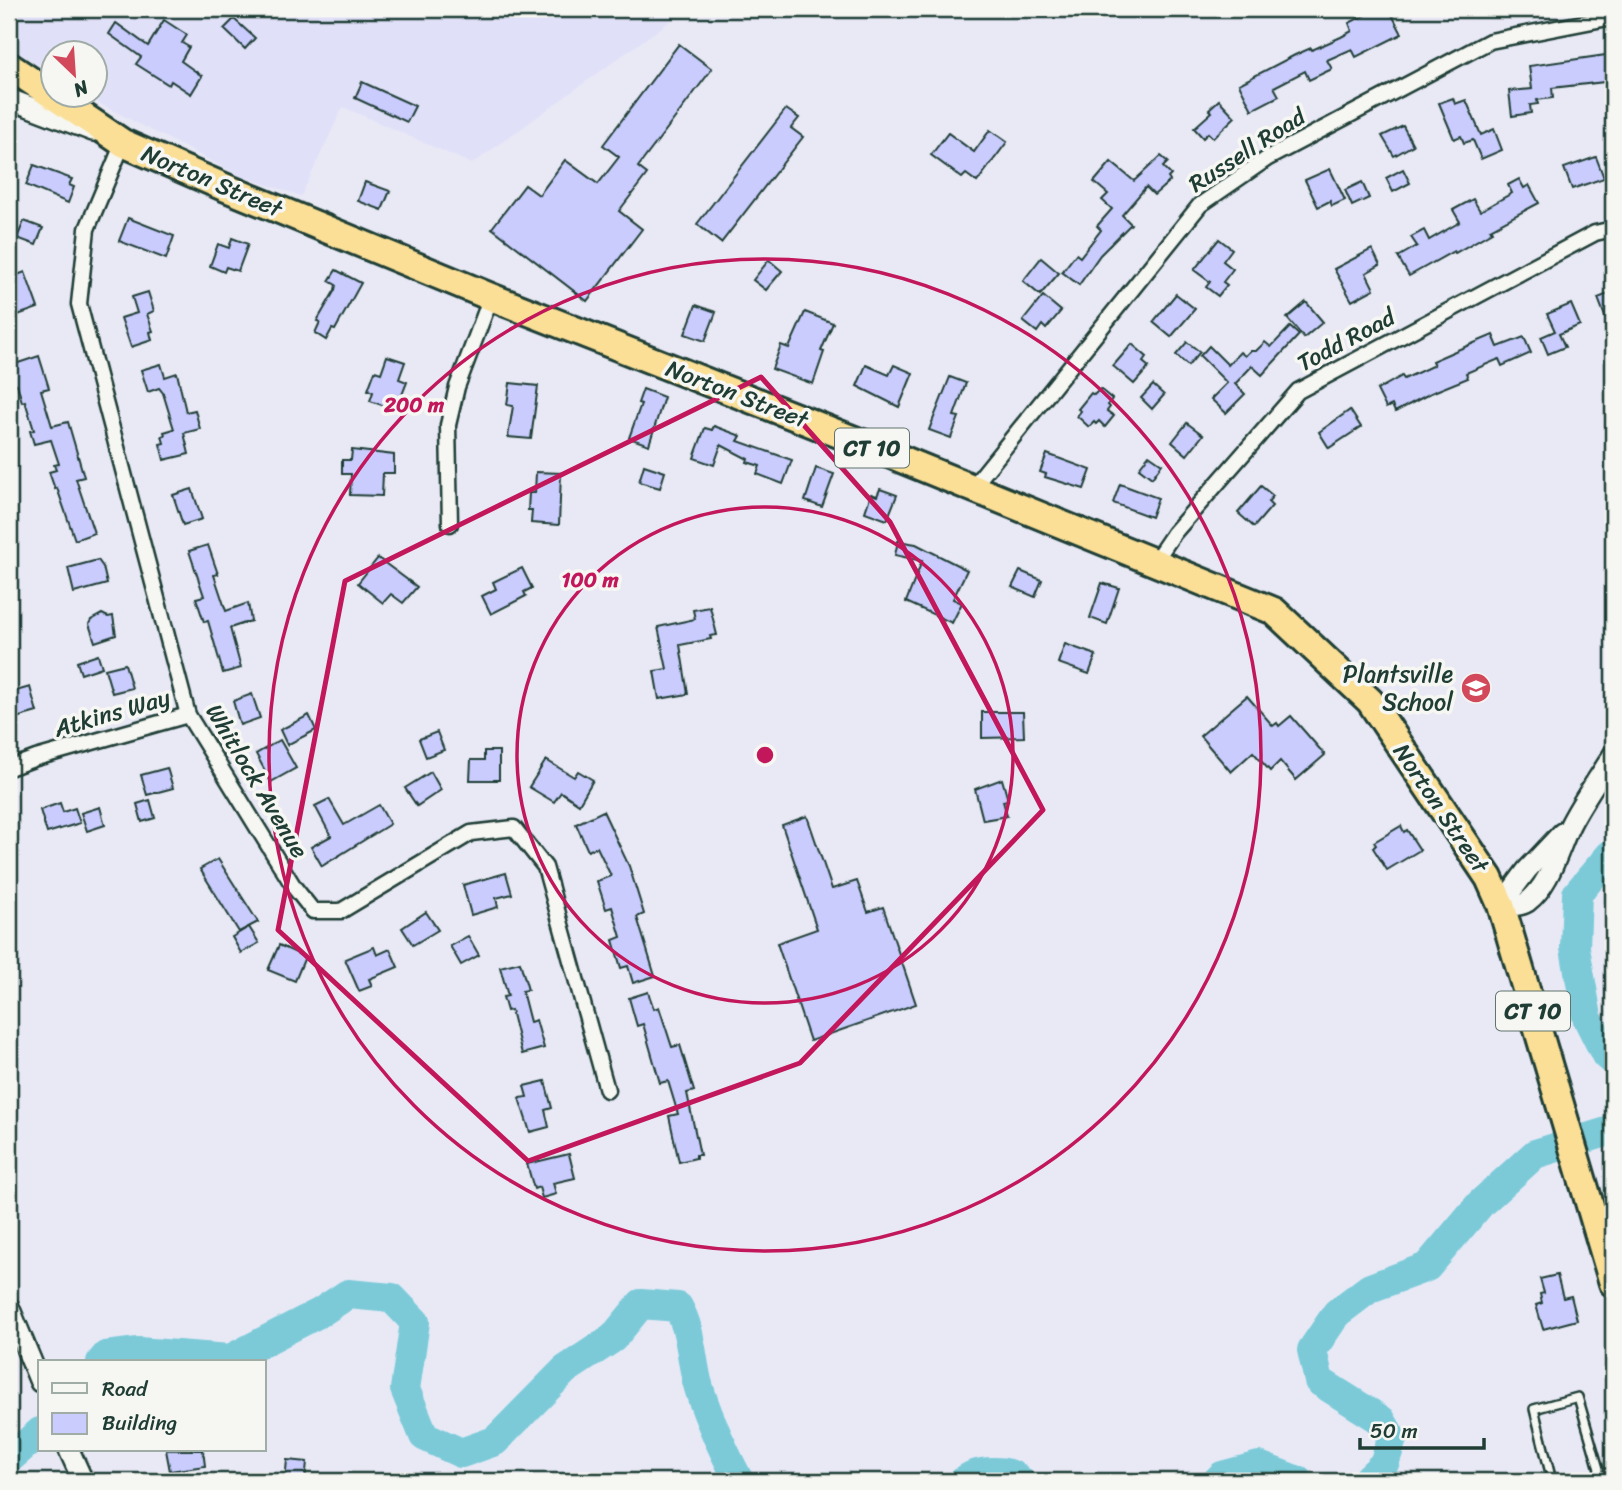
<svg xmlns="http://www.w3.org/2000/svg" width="1622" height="1490" viewBox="0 0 1622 1490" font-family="Sriracha,sans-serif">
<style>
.built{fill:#e0e0f8}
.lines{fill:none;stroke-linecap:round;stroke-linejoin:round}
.river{stroke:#7bcad8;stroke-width:30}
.building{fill:#caccfe;stroke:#1f3d34;stroke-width:2}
.lane-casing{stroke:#1f3d34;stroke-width:12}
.street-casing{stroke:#1f3d34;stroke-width:19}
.secondary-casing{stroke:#1f3d34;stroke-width:24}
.highway-casing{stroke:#1f3d34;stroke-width:32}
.lane{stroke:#f6f6f2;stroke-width:7}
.street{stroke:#f6f6f2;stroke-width:14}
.secondary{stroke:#f6f6f2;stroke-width:19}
.highway{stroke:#fbdf96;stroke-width:26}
.marked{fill:none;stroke:#c2185b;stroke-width:5;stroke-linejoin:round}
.ring{fill:none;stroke:#c2185b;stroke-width:3.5}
.labels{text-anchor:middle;stroke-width:7;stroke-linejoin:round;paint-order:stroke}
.shield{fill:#f6f6f2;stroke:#60746d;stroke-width:2}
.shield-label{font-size:23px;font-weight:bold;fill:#1f3d34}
.street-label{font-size:24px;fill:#1f3d34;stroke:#f6f6f2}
.poi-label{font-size:24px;fill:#1f3d34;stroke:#f6f6f2;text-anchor:end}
.centre{fill:#c2185b;stroke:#f6f6f2;stroke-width:3.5}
.ring-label{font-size:21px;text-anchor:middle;font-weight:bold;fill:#c2185b;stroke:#f6f6f2;stroke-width:7;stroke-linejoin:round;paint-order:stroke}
</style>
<rect width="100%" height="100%" fill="#e9e9f6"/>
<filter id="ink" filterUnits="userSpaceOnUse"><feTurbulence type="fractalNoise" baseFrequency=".0143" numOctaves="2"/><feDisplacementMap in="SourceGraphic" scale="14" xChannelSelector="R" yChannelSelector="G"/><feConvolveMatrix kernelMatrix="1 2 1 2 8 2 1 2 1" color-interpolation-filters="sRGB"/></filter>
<g filter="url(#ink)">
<path class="built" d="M9,9H687L472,164L343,107L301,196L240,176L104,106L85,95L94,94V52H52V74L9,46Z"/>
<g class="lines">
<g class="river">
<path d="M1613,854L1610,855L1577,894L1575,948L1587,1017L1606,1055L1613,1061"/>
<path d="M101,1362L106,1356L138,1352L230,1359L321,1312L348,1294L392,1298L415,1322L405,1389L424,1436L461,1453L495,1441L565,1370L613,1338L641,1304L678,1307C691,1330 691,1355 697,1381C706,1415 723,1450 739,1481"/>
<path d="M9,1459L40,1432"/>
<path d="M964,1481C976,1470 1010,1468 1020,1481"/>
<path d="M1217,1481L1222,1476L1259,1466L1298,1481"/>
<path d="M1366,1481L1384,1464L1392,1439L1381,1420L1319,1381L1312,1350L1337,1313L1370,1288L1427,1267L1481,1203L1535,1154L1613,1130"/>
</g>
</g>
<g class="building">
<path d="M1377,9H1389L1402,34L1356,57L1352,49L1327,60L1332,69L1309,80L1305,71L1274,87L1279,96L1252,110L1239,84L1295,55L1311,48L1312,50L1341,37L1352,31L1349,23Z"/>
<path d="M234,19L255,38L245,49L224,29Z"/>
<path d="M164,20L187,35L182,43L189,47L181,61L202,76L191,94L171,81L169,85L136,64L141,57L109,34L116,23L148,46Z"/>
<path d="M679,44L712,69L638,167L647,174L619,211L642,229L587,301L492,228L525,185L539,195L565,160L598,184L619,157L603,145Z"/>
<path d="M1613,54V81L1552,88L1553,98L1537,100L1538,104L1530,105L1531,113L1512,116L1509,91L1532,89L1529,66Z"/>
<path d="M362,82L415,106L407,122L355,98Z"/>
<path d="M1453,98L1455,104L1466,100L1481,135L1494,129L1502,150L1481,159L1473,140L1464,143L1461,136L1454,139L1439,103Z"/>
<path d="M1219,100L1235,117L1213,138L1208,133L1203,138L1194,128L1212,112L1209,109Z"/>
<path d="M786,109L799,118L791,128L803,137L721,243L697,224Z"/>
<path d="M1403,126L1413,145L1394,156L1382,136Z"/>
<path d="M990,130L1007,142L977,182L966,174L962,178L931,155L948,133L974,152Z"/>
<path d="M1161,156L1168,162L1163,167L1171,175L1168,178L1170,181L1154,195L1146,187L1122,215L1131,224L1100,255L1079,285L1062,272L1076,254L1080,257L1101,230L1097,226L1112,209L1102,200L1108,194L1094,182L1111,162L1134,181Z"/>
<path d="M1596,157L1604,178L1572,189L1564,168Z"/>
<path d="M34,165L72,179L69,185L74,187L68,203L26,185Z"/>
<path d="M1330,169L1345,200L1332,206L1330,201L1318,207L1305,180Z"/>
<path d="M1403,169L1410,183L1393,192L1386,178Z"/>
<path d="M1519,179L1524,188L1529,185L1539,203L1490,229L1492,232L1455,253L1454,251L1409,276L1398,257L1417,246L1411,237L1424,230L1429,240L1460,222L1453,210L1473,199L1480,211L1512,193L1508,185Z"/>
<path d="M365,182L390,191L382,210L358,201Z"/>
<path d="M1362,182L1369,198L1352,206L1345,190Z"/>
<path d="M128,218L174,236L166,259L119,241Z"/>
<path d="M24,221L43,228L36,245L17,238Z"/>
<path d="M232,238L248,244L238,271L226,267L224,272L210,266L218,244L229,248Z"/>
<path d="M1219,239L1232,249L1223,261L1233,269L1223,282L1227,285L1218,296L1206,287L1210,282L1194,270Z"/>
<path d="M1372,249L1380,265L1366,273L1374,289L1352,301L1334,269Z"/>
<path d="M1041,258L1059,273L1040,295L1023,281Z"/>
<path d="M769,260L782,271L766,290L753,280Z"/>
<path d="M336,270L361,283L335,330L332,329L326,340L315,333L320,322L317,321L335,290L336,285L329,281Z"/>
<path d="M25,272L38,308L9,318V278Z"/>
<path d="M148,292L154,311L147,314L153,331L150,332L152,340L131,347L121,318L137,313L132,297Z"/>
<path d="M1613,292V335H1612L1598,298Z"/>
<path d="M1176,294L1195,309L1171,337L1153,322Z"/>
<path d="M1043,296L1061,311L1046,329L1042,325L1037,332L1023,321Z"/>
<path d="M1306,302L1323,322L1304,338L1287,318Z"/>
<path d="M1571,304L1580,325L1559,334L1565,347L1548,354L1541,337L1555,331L1547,314Z"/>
<path d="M696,305L716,312L705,341L685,334Z"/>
<path d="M805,312L833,323L821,351L824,352L813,384L772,369L781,345L789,348Z"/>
<path d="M1290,327L1299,335L1262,375L1252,366L1235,384L1245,394L1226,413L1211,399L1227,383L1200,356L1209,346L1228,365L1240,352L1245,356L1250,351H1256L1265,342L1271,347Z"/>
<path d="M1493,335L1498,347L1524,337L1531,353L1502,366L1499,359L1466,373L1468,378L1431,393L1395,412L1392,405L1386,408L1377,390L1402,376L1404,379L1434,365L1432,361L1455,351Z"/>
<path d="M1187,342L1200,352L1188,366L1176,355Z"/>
<path d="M1132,344L1147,357L1143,362L1149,367L1134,384L1113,366Z"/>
<path d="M39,356L49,388L41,390L52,426L68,422L84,477L76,479L94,533L75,540L57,488L55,489L49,472L56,470L54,465L59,464L51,440L34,444L30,431L34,430L25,401L22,402L17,384L13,385L9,371V366Z"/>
<path d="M387,356L405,362L399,379L407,382L396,410L370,401L373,392L368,390L375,371L381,373Z"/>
<path d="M161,364L165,377L177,373L186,412L195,410L200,429L184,433L189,454L164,460L160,444L164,443L162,436L165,435L164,432L174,429L163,393L159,388L148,392L141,370Z"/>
<path d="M866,365L889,375L894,365L913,373L899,407L857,386Z"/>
<path d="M950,377L966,383L954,416L959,417L951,438L929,430Z"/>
<path d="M510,383L538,386L531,439L508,437L513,406L507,405Z"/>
<path d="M1153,385L1164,395L1152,409L1141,398Z"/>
<path d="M643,389L664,397L649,445L629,438L641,404L638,403Z"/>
<path d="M1100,389L1112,399L1108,405L1110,407L1107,411L1114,416L1105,427L1099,421L1096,424L1094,422L1089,427L1077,416L1081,411L1078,409L1091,393L1094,395Z"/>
<path d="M1350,410L1361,427L1329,448L1319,432Z"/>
<path d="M1187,423L1203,435L1187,455L1172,442Z"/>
<path d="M714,426L741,436L738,441L792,460L783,484L757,474L760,466L747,462L748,459L721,445L714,465L694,458L705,428L712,430Z"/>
<path d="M352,450L394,455V473H383L382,496L350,495L351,474H342V460H351Z"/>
<path d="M1047,454L1091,470L1084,489L1045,477L1046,474L1040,472Z"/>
<path d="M1149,455L1162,464L1152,478L1139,468Z"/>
<path d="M644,465L665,472L660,488L639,482Z"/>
<path d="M816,468L834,474L822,507L805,501Z"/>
<path d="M536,472L561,473L559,525L531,523L532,510H528L529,493H535Z"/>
<path d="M1120,484L1158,498L1151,517L1113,503Z"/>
<path d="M1261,486L1273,496L1268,502L1272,506L1254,527L1238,513Z"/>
<path d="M192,489L202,519L183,525L173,495Z"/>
<path d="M880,489L897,495L887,520L865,512L871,494L877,496Z"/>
<path d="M898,541L916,544L967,570L953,599L962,603L952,623L906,602L922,561L895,555Z"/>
<path d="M208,545L218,574L214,575L226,611L248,603L251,621L230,628L241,668L223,673L208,621L204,622L196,598L204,596L189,551Z"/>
<path d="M378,558L417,587L403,603L391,594L383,603L358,583Z"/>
<path d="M98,560L103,567L107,584L74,593L68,568Z"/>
<path d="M522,568L532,588L524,592L526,596L491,614L482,596L496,589L493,582Z"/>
<path d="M1020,571L1042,580L1035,597L1012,587Z"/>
<path d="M1102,583L1119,588L1107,624L1090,618Z"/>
<path d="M710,607L717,635L710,636L711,639L680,645L688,694L659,699L654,671L667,669L658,627L695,619L693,610Z"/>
<path d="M102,614L108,617L113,616L116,635L95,642L89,624L91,620Z"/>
<path d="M1065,644L1096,655L1089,674L1058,663Z"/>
<path d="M98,655L102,667L81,674L77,662Z"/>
<path d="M125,664L132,688L112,693L105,669Z"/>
<path d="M30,687L37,712L16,718L14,710L9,711V693Z"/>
<path d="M252,694L260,718L240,725L233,701Z"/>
<path d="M1247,696L1273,726L1277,723L1279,726L1291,716L1325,755L1296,780L1280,761L1270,771L1253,752L1231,772L1200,736Z"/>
<path d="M982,712H1023L1024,737L982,738Z"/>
<path d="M309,715L316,730L287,745L280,730Z"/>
<path d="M437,732L444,750L426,757L419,739Z"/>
<path d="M280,740L296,768L271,782L256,754Z"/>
<path d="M484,751H499V780H470L471,760H484Z"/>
<path d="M546,760L574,777L578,771L593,780L579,804L561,792L554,802L529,787Z"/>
<path d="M167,768L173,788L147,795L141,775Z"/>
<path d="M431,772L441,790L417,806L405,788Z"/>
<path d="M1002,779L1008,800L1003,801L1007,816L983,820L975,789Z"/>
<path d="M329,799L344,825L379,805L390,824L322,866L311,847L331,836L315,806Z"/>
<path d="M150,800L155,818L142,822L137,804Z"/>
<path d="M60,803L63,812L75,808L80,823L47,833L40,810Z"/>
<path d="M100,807L105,825L87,831L81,813Z"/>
<path d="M603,811L629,866L644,914L637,917L655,976L633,983L628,966L621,968L613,940L621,937L612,907L606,909L597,881L611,876L597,847L588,851L576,824Z"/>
<path d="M807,816L832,889L857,881L868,912L883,907L916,1004L810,1041L777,943L817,929L782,825Z"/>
<path d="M1401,826L1404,832L1407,830L1420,850L1387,870L1373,848L1376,845L1374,842Z"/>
<path d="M218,859L258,922L239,932L200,869Z"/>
<path d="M506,873L512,894L496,898L498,907L471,915L463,885Z"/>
<path d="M426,912L438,930L413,945L402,928Z"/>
<path d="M249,927L259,943L241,953L232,937Z"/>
<path d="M468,936L479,955L461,965L450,946Z"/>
<path d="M279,945L305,957L295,981L268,970Z"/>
<path d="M374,947L377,955L390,949L398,967L369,979L372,986L359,991L345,959Z"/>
<path d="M520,962L528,990L522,991L530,1022L536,1020L544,1048L522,1054L511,1010L507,1011L503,997L508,996L500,967Z"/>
<path d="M648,992L654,1009L659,1007L672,1047L680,1045L694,1091L687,1093L700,1155H696V1158L679,1162L669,1116L678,1114L668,1081L660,1083L643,1024L637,1026L629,998Z"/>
<path d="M545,1081L552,1108L545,1110L549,1127L530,1132L519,1098L527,1097L524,1086Z"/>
<path d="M569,1154L575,1178L553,1183L556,1194L542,1198L539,1187L534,1189L527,1164Z"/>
<path d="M1557,1275L1563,1298L1571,1296L1577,1320L1543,1329L1536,1305L1542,1303L1540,1294L1544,1293L1540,1279Z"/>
<path d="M166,1450H203L205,1466L170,1471Z"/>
<path d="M287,1460L307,1462L305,1481H285Z"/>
</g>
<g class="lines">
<g class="lane-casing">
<path id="lane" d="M1552,1481L1534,1409L1578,1397L1599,1469L1597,1478L1593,1481"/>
</g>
<g class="street-casing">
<g id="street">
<path d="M123,143L87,229L79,304L188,715L294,887L313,911H341L471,833L514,828L545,867L607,1090"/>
<path d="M972,488L1200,205L1268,158L1490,41L1613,17"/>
<path d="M450,524L448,425L457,387L491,297"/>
<path d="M1155,561L1174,533L1298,391L1595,233L1613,229"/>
<path d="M9,768L36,758L188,715"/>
</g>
</g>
<g class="secondary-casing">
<g id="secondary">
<path d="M9,99L93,131"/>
<path d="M1501,905C1510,905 1519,907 1527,902C1550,885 1558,850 1570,825C1582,801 1599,778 1613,755"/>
<path d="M1501,905L1527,870L1562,833"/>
<path d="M9,1307L40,1382"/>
<path d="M69,1450L83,1481"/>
</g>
</g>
<g class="highway-casing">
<path id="highway" d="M9,66L123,143L224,187L491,297L867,445L1274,611L1370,701L1489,878L1501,905L1613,1283"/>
</g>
<use href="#lane" class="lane"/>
<use href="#street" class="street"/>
<use href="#secondary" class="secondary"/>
<use href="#highway" class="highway"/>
</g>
</g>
<path class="marked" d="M761,377L890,522L1043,810L800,1063L528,1161L278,930L345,581Z"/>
<g class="ring">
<circle cx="765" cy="755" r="248"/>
<circle cx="765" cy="755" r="496"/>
</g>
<defs>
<g id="school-disc" transform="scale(1.575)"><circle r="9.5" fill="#d1495b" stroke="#f6f6f2"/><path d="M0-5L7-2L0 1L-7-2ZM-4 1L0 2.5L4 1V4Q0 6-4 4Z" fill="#fff"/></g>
</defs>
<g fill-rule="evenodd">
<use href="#school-disc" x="1476" y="688"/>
</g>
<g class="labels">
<g class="shield">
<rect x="835" y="428.5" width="74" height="39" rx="5"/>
<rect x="1496" y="991.5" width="74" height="39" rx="5"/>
</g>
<g class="shield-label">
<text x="872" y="456">CT 10</text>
<text x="1533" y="1019">CT 10</text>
</g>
<g class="street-label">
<text transform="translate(1247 150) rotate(-33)" y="8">Russell Road</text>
<text transform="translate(212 181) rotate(23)" y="8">Norton Street</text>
<text transform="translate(1346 340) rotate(-28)" y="8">Todd Road</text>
<text transform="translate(737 394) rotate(21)" y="8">Norton Street</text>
<text transform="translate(112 713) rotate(-16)" y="8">Atkins Way</text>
<text transform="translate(257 781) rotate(59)" y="8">Whitlock Avenue</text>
<text transform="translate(1441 808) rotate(56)" y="8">Norton Street</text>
</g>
<g class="poi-label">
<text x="1453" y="682">Plantsville<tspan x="1453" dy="28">School</tspan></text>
</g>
</g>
<circle cx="765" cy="755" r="10" class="centre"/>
<g class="ring-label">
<text x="414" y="412">200 m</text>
<text x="590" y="587">100 m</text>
</g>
<rect width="1622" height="1490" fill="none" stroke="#f6f6f2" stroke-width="35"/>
<rect x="18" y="18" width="1587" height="1455" fill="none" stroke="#1f3d34" stroke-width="2.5" filter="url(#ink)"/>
<rect x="38" y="1360" width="228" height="91" fill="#f6f6f2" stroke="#a0aca6" stroke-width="2"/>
<rect x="52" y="1383" width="35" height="10" fill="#f6f6f2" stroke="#a0aca6" stroke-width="2"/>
<text x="102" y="1396" font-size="21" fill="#1f3d34">Road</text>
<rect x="52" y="1413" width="35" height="21" fill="#caccfe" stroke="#a0aca6" stroke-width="2"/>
<text x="102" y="1430" font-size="21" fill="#1f3d34">Building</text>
<g transform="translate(74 74) rotate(155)"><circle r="33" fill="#f6f6f2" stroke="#a0aca6" stroke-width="2"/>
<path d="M0-5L12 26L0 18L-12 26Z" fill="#d1495b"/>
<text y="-10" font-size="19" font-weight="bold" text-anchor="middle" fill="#1f3d34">N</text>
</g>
<path d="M1360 1438v10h124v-10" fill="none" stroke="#1f3d34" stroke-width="3.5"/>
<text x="1370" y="1438" font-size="21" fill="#1f3d34" stroke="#f6f6f2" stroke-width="5" paint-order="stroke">50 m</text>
</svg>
